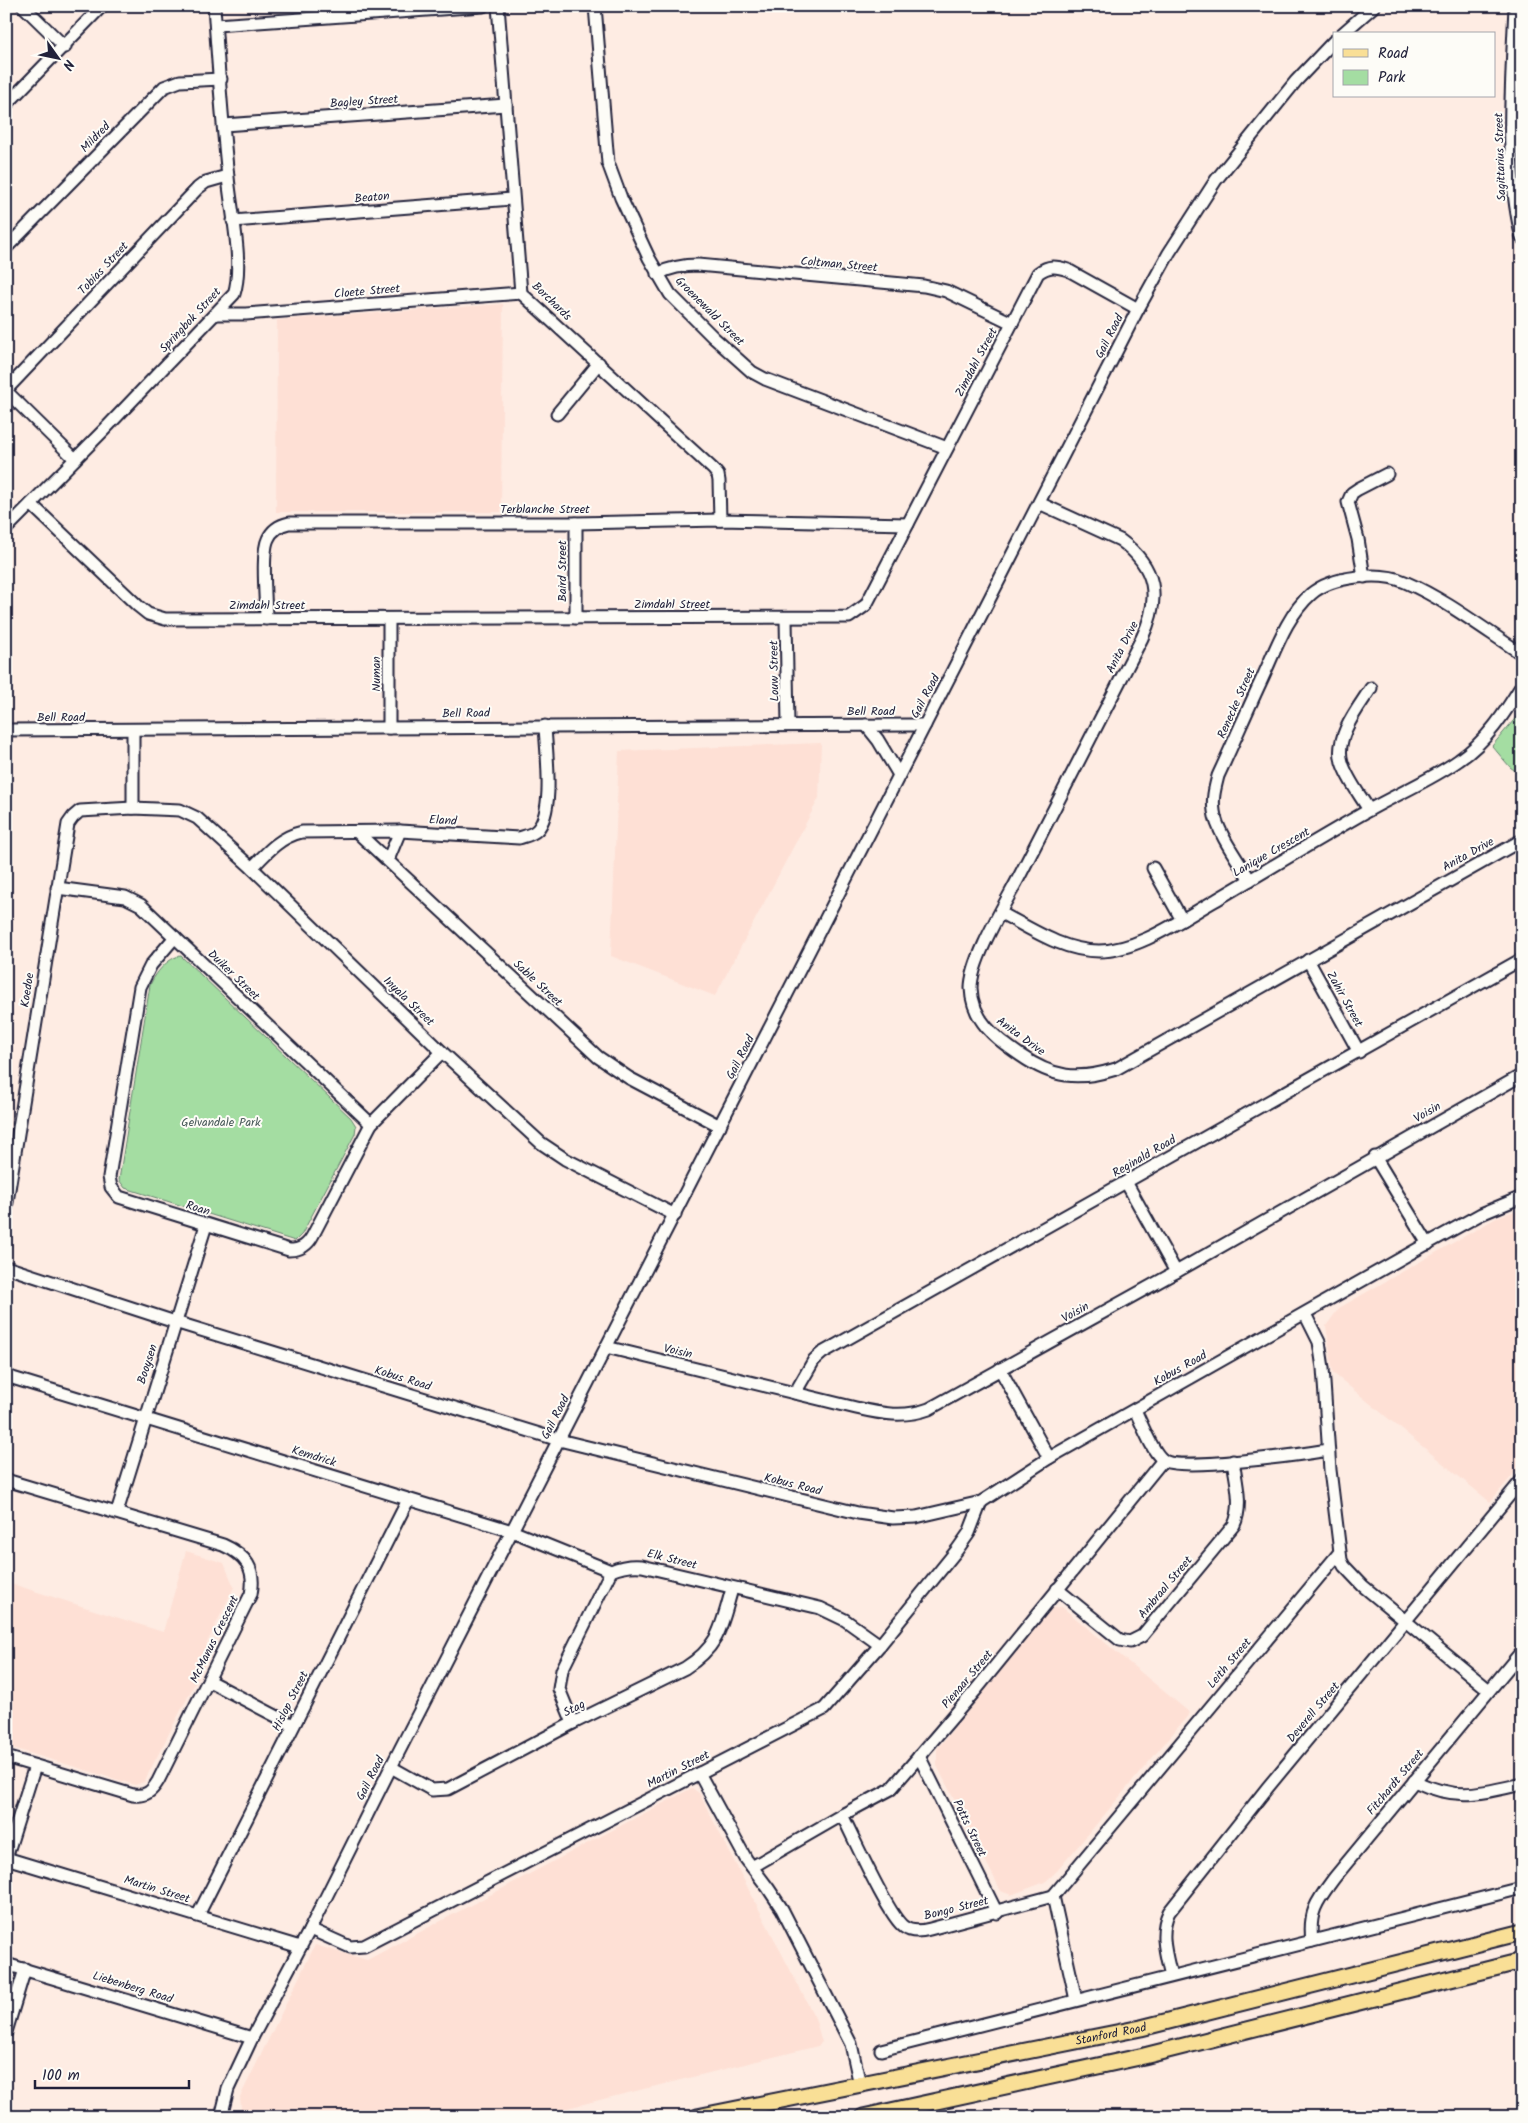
<svg xmlns="http://www.w3.org/2000/svg" width="1528" height="2123" viewBox="0 0 1528 2123" font-family="Kalam,sans-serif">
<style>
.built{fill:#fee0d5}
.green{fill:#a4dda2;stroke:#63806e}
.lines{fill:none;stroke-linecap:round;stroke-linejoin:round}
.minor-casing{stroke:#22223b;stroke-width:15}
.major-casing{stroke:#22223b;stroke-width:19}
.minor{stroke:#fdfcf7;stroke-width:11}
.major{stroke:#f9df96;stroke-width:15}
.labels{text-anchor:middle;stroke-width:4;stroke-linejoin:round;paint-order:stroke}
.street-label{font-size:12px;fill:#22223b;stroke:#fdfcf7}
.park-label{font-size:12px;fill:#495a5a;stroke:#fdfcf7}
</style>
<rect width="100%" height="100%" fill="#feece3"/>
<filter id="ink" filterUnits="userSpaceOnUse"><feTurbulence type="fractalNoise" baseFrequency=".02" numOctaves="2"/><feDisplacementMap in="SourceGraphic" scale="10" xChannelSelector="R" yChannelSelector="G"/><feConvolveMatrix kernelMatrix="1 2 1 2 8 2 1 2 1" color-interpolation-filters="sRGB"/></filter>
<g filter="url(#ink)">
<g class="built">
<path d="M503,304L501,512H276L277,320Z"/>
<path d="M821,743L819,798L715,996L611,956L619,751Z"/>
<path d="M1522,1209V1464L1490,1502L1333,1373L1326,1326L1339,1308L1500,1216Z"/>
<path d="M186,1551L224,1563L234,1587L206,1645L211,1652L144,1782L135,1785L6,1746V1582L163,1632Z"/>
<path d="M1062,1607L1190,1713L1057,1871L1045,1882L1011,1895L1001,1891L937,1766V1749L1052,1608Z"/>
<path d="M692,1788L699,1793L815,2018L822,2042L818,2046L531,2117H242L240,2097L315,1945L367,1960Z"/>
</g>
<g class="green">
<path d="M1522,708V776L1510,767L1492,746L1514,720Z"/>
<path d="M181,956L351,1118L356,1126L355,1134L302,1234L295,1241L125,1188L119,1180L150,985C155,974 168,957 181,956Z"/>
</g>
<g class="lines">
<g class="minor-casing">
<g id="minor">
<path d="M23,6L65,47"/>
<path d="M498,6L521,293L713,469L718,475L719,481L720,520"/>
<path d="M595,6L608,163L621,198L649,258L670,294L713,337L752,372L765,379L947,448"/>
<path d="M1515,6C1512,78 1504,168 1522,238"/>
<path d="M216,25L483,6"/>
<path d="M1342,34L1374,6"/>
<path d="M6,105L102,6"/>
<path d="M224,125L506,105"/>
<path d="M233,221L512,199"/>
<path d="M6,248L164,87L180,81L221,79"/>
<path d="M657,274C671,267 683,265 698,265L924,286L946,291L1012,323"/>
<path d="M215,314H246L521,293"/>
<path d="M6,390L198,188L206,182L227,176"/>
<path d="M6,391L75,459"/>
<path d="M557,414L599,363"/>
<path d="M1039,503L1120,540C1157,567 1161,598 1142,638C1101,717 1060,797 1019,877C1005,904 971,960 971,988C972,1020 995,1038 1020,1055C1053,1078 1078,1081 1116,1069L1522,840"/>
<path d="M31,504L138,606L148,614L165,619L849,617L866,605L1038,273C1049,265 1056,266 1068,270L1138,309"/>
<path d="M576,523V618"/>
<path d="M6,529L104,430L234,294C244,264 231,210 228,177C222,121 218,63 214,6"/>
<path d="M1364,577L1358,539L1348,502L1352,493L1358,489L1387,474"/>
<path d="M266,619C266,601 261,553 268,539C272,530 280,525 289,523H576L720,520L908,524"/>
<path d="M786,619L788,724"/>
<path d="M866,725L878,740L899,775"/>
<path d="M389,728V620"/>
<path d="M6,730C313,729 619,724 925,725"/>
<path d="M133,731V808"/>
<path d="M1369,810C1360,795 1347,779 1342,762C1334,737 1359,707 1371,688"/>
<path d="M357,832L598,1057L629,1078L720,1126"/>
<path d="M388,860L400,831"/>
<path d="M252,868C267,852 280,837 302,832L400,831L519,838C525,836 532,835 537,830C555,811 546,752 545,726"/>
<path d="M1153,868L1182,920"/>
<path d="M1250,880C1239,862 1216,831 1214,811C1212,798 1215,788 1218,776C1233,744 1247,711 1262,679C1275,651 1287,615 1311,594C1332,576 1380,571 1405,582C1445,599 1485,630 1522,654"/>
<path d="M57,888L125,897L141,905L371,1124"/>
<path d="M1001,913C1031,929 1063,951 1099,951C1138,951 1182,919 1216,900C1267,870 1318,839 1369,810C1399,793 1431,780 1459,760C1487,741 1504,714 1522,685"/>
<path d="M175,937L151,965L140,987L109,1177L111,1187L119,1197L289,1250C301,1250 308,1245 313,1235L371,1124L442,1052"/>
<path d="M1308,960L1359,1052"/>
<path d="M1375,1157L1428,1244"/>
<path d="M1126,1182L1176,1272"/>
<path d="M6,1208L68,824L73,817L80,811L133,808L180,810L197,818L252,868L442,1052L541,1143L565,1159L675,1215"/>
<path d="M6,1267L175,1322L559,1440L858,1513L893,1518L916,1517L981,1502L1049,1458L1423,1246L1481,1214L1522,1197"/>
<path d="M1305,1314L1319,1342L1323,1368L1330,1470L1341,1560L1344,1566L1363,1586L1489,1690"/>
<path d="M606,1347L856,1408C882,1414 904,1418 929,1409L1176,1272L1522,1075"/>
<path d="M1000,1369L1049,1458"/>
<path d="M6,1376L512,1531L611,1571"/>
<path d="M795,1393L814,1360L822,1353L1522,959"/>
<path d="M1135,1410C1141,1422 1152,1452 1163,1460C1178,1472 1304,1454 1328,1450"/>
<path d="M6,1480L223,1545C246,1555 256,1569 251,1594L158,1781C152,1791 146,1797 133,1795L6,1757"/>
<path d="M117,1512L206,1225"/>
<path d="M1057,1589L1120,1640L1130,1642L1142,1636L1234,1525C1243,1506 1236,1481 1233,1461"/>
<path d="M209,1681L293,1725"/>
<path d="M573,1723L559,1689L562,1670L611,1571C622,1566 630,1565 642,1566L820,1608L845,1620L880,1645"/>
<path d="M919,1756L997,1913"/>
<path d="M391,1767L432,1790L448,1789L573,1723L685,1668C720,1646 721,1626 732,1589"/>
<path d="M699,1773L746,1859L768,1888L782,1909L851,2044L860,2085"/>
<path d="M1414,1781C1457,1801 1478,1794 1522,1784"/>
<path d="M842,1815C853,1836 888,1916 904,1927C912,1933 922,1931 930,1929L1053,1896"/>
<path d="M6,1858L300,1947"/>
<path d="M6,1858L35,1766"/>
<path d="M752,1867L842,1815L891,1789L975,1691L1163,1460"/>
<path d="M198,1915L408,1500"/>
<path d="M310,1929L350,1947L364,1946L824,1709L880,1645L957,1550L969,1533L981,1502"/>
<path d="M1312,1941C1308,1911 1318,1900 1335,1877L1522,1651"/>
<path d="M6,1964L252,2038"/>
<path d="M1171,1976C1166,1954 1159,1933 1169,1912L1268,1787L1522,1480"/>
<path d="M1076,2000L1053,1896L1339,1553"/>
<path d="M6,2032L25,1969"/>
<path d="M881,2050L1522,1888"/>
<path d="M221,2117L228,2089L252,2038L310,1929L391,1767L1138,309L1169,253L1216,180L1296,81L1334,41"/>
</g>
</g>
<g class="major-casing">
<g id="major">
<path id="s1" d="M697,2117L1141,2028L1522,1932"/>
<path d="M863,2117L1144,2056L1522,1961"/>
</g>
</g>
<use href="#minor" class="minor"/>
<use href="#major" class="major"/>
</g>
</g>
<g class="labels">
<g class="street-label">
<text transform="translate(364 101) rotate(-4)" y="4">Bagley Street</text>
<text transform="translate(95 137) rotate(-46)" y="4">Mildred</text>
<text transform="translate(1500 157) rotate(-92)" y="4">Sagittarius Street</text>
<text transform="translate(372 197) rotate(-5)" y="4">Beaton</text>
<text transform="translate(839 264) rotate(5)" y="4">Coltman Street</text>
<text transform="translate(103 268) rotate(-47)" y="4">Tobias Street</text>
<text transform="translate(367 291) rotate(-5)" y="4">Cloete Street</text>
<text transform="translate(552 301) rotate(44)" y="4">Borchards</text>
<text transform="translate(710 311) rotate(45)" y="4">Groenewald Street</text>
<text transform="translate(190 320) rotate(-47)" y="4">Springbok Street</text>
<text transform="translate(1109 336) rotate(-63)" y="4">Gail Road</text>
<text transform="translate(976 362) rotate(-62)" y="4">Zimdahl Street</text>
<text x="545" y="513">Terblanche Street</text>
<text transform="translate(562 571) rotate(-90)" y="4">Baird Street</text>
<text x="672" y="608">Zimdahl Street</text>
<text x="267" y="609">Zimdahl Street</text>
<text transform="translate(1122 647) rotate(-63)" y="4">Anita Drive</text>
<text transform="translate(774 671) rotate(-91)" y="4">Louw Street</text>
<text transform="translate(376 674) rotate(-90)" y="4">Numan</text>
<text transform="translate(925 696) rotate(-62)" y="4">Gail Road</text>
<text transform="translate(1236 703) rotate(-66)" y="4">Renecke Street</text>
<text x="871" y="715">Bell Road</text>
<text transform="translate(466 713) rotate(-1)" y="4">Bell Road</text>
<text x="61" y="721">Bell Road</text>
<text transform="translate(443 820) rotate(3)" y="4">Eland</text>
<text transform="translate(1271 852) rotate(-30)" y="4">Lanique Crescent</text>
<text transform="translate(1468 854) rotate(-29)" y="4">Anita Drive</text>
<text transform="translate(234 975) rotate(44)" y="4">Duiker Street</text>
<text transform="translate(538 983) rotate(43)" y="4">Sable Street</text>
<text transform="translate(27 990) rotate(-81)" y="4">Koedoe</text>
<text transform="translate(1345 999) rotate(61)" y="4">Zahir Street</text>
<text transform="translate(409 1001) rotate(44)" y="4">Inyala Street</text>
<text transform="translate(1021 1036) rotate(36)" y="4">Anita Drive</text>
<text transform="translate(740 1057) rotate(-63)" y="4">Gail Road</text>
<text transform="translate(1427 1112) rotate(-30)" y="4">Voisin</text>
<text transform="translate(1144 1156) rotate(-30)" y="4">Reginald Road</text>
<text transform="translate(198 1208) rotate(17)" y="4">Roan</text>
<text transform="translate(1075 1312) rotate(-29)" y="4">Voisin</text>
<text transform="translate(678 1351) rotate(13)" y="4">Voisin</text>
<text transform="translate(147 1364) rotate(-72)" y="4">Booysen</text>
<text transform="translate(1180 1368) rotate(-29)" y="4">Kobus Road</text>
<text transform="translate(403 1378) rotate(17)" y="4">Kobus Road</text>
<text transform="translate(555 1417) rotate(-63)" y="4">Gail Road</text>
<text transform="translate(314 1456) rotate(17)" y="4">Kemdrick</text>
<text transform="translate(793 1484) rotate(14)" y="4">Kobus Road</text>
<text transform="translate(672 1559) rotate(14)" y="4">Elk Street</text>
<text transform="translate(1165 1587) rotate(-50)" y="4">Ambraal Street</text>
<text transform="translate(214 1639) rotate(-64)" y="4">McManus Crescent</text>
<text transform="translate(1229 1663) rotate(-50)" y="4">Leith Street</text>
<text transform="translate(967 1679) rotate(-50)" y="4">Pienaar Street</text>
<text transform="translate(290 1701) rotate(-63)" y="4">Hislop Street</text>
<text transform="translate(574 1708) rotate(-27)" y="4">Stag</text>
<text transform="translate(1313 1712) rotate(-50)" y="4">Deverell Street</text>
<text transform="translate(678 1769) rotate(-27)" y="4">Martin Street</text>
<text transform="translate(370 1778) rotate(-63)" y="4">Gail Road</text>
<text transform="translate(1395 1782) rotate(-50)" y="4">Fitchardt Street</text>
<text transform="translate(970 1828) rotate(64)" y="4">Potts Street</text>
<text transform="translate(157 1889) rotate(17)" y="4">Martin Street</text>
<text transform="translate(956 1908) rotate(-14)" y="4">Bongo Street</text>
<text transform="translate(133 1987) rotate(17)" y="4">Liebenberg Road</text>
<text dy="4" stroke="none"><textPath href="#s1" startOffset="422">Stanford Road</textPath></text>
</g>
<g class="park-label">
<text x="221" y="1126">Gelvandale Park</text>
</g>
</g>
<rect width="1528" height="2123" fill="none" stroke="#fdfcf7" stroke-width="25"/>
<rect x="12" y="12" width="1503" height="2098" fill="none" stroke="#22223b" stroke-width="2" filter="url(#ink)"/>
<rect x="1333" y="32" width="162" height="65" fill="#fdfcf7" stroke="#a5a5ac"/>
<rect x="1343" y="49" width="25" height="8" fill="#f9df96" stroke="#a5a5ac"/>
<text x="1378" y="58" font-size="15" fill="#22223b">Road</text>
<rect x="1343" y="70" width="25" height="15" fill="#a4dda2" stroke="#a5a5ac"/>
<text x="1378" y="82" font-size="15" fill="#22223b">Park</text>
<g transform="translate(58 58) rotate(123)" stroke="#fdfcf7" stroke-width="4" paint-order="stroke">
<path d="M0-4L9 19L0 12L-9 19Z" fill="#22223b"/>
<text y="-8" font-size="14" font-weight="bold" text-anchor="middle" fill="#22223b">N</text>
</g>
<path d="M35 2080v8h154v-8" fill="none" stroke="#22223b" stroke-width="2.5"/>
<text x="42" y="2080" font-size="15" fill="#22223b" stroke="#fdfcf7" stroke-width="4" paint-order="stroke">100 m</text>
</svg>
